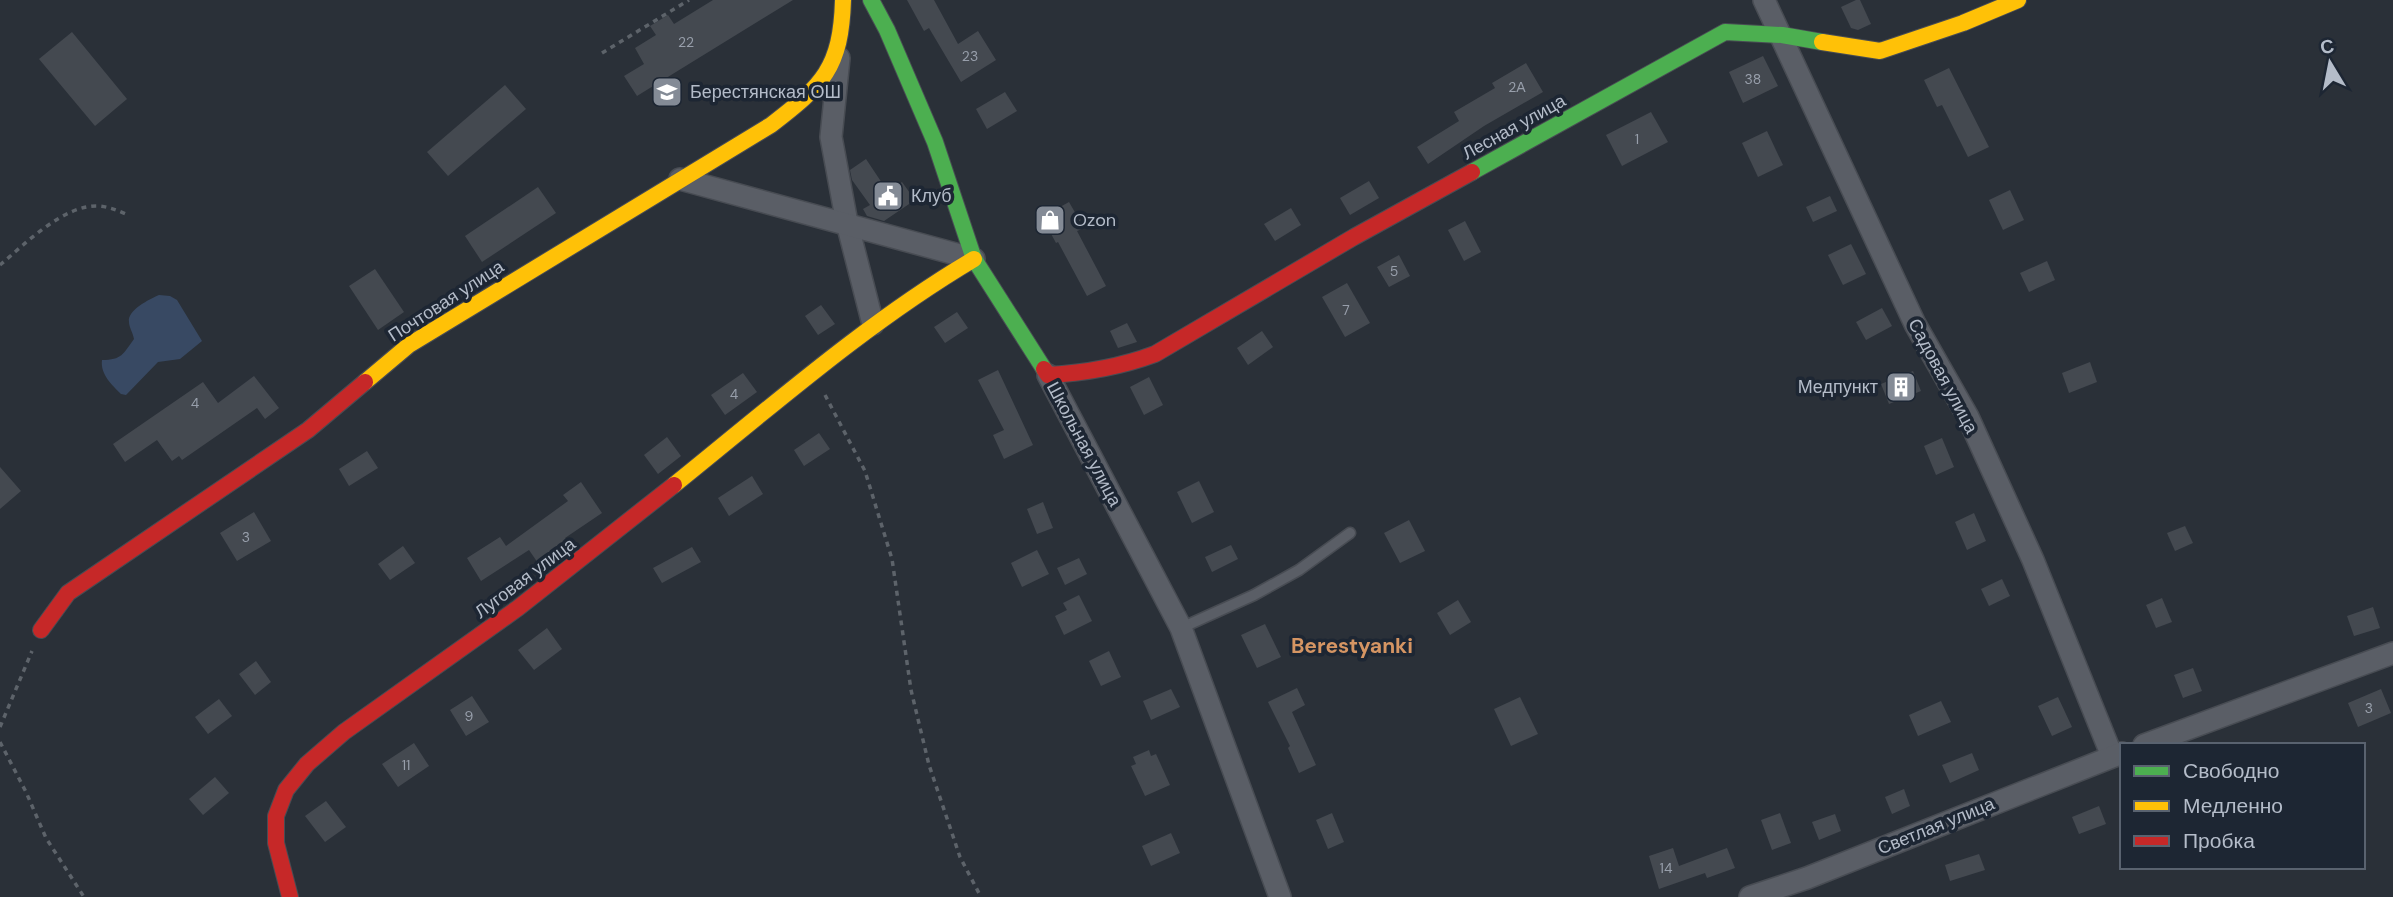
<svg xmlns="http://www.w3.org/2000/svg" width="2393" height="897" viewBox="0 0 2393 897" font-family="'DM Sans',sans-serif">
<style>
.water{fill:#384963}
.building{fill:#444950}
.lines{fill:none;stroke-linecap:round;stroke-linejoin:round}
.lane-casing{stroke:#484c53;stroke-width:13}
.street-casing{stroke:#484c53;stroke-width:24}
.fast-casing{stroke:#484c53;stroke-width:18}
.slow-casing{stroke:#484c53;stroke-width:18}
.jam-casing{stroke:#484c53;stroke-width:18}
.path{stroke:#5d636a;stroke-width:3.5;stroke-dasharray:5 5;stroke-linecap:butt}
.lane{stroke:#5a5e66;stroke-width:10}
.street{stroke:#5a5e66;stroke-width:21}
.fast{stroke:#4caf50;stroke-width:16}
.slow{stroke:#ffc107;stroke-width:16}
.jam{stroke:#c62828;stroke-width:16}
.labels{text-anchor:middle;stroke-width:7;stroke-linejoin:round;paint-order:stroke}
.number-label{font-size:14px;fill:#989fab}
.poi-label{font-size:18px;fill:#b4bcc9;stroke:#1d2633;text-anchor:start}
.street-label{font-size:18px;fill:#b4bcc9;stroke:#1d2633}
.quarter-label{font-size:21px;font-weight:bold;fill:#d59563;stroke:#1d2633}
</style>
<rect width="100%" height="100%" fill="#2a3038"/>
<path class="water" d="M159,295L170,296L177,300L202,341L180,359L158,362L126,395L121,394C112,385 100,374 102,360C122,360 123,354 134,339C133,333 129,327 129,322C127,310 150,299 159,295Z"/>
<g class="building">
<path d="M713,0H793L637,96L624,76L644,64L635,48L656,35L650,26L668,15L674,24Z"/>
<path d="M907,0H934L958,44L978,31L996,60L961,82L929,28L924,31Z"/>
<path d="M1856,0H1860L1871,24L1858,30L1851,28L1841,7Z"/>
<path d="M72,32L127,99L95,126L39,59Z"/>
<path d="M1763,56L1778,86L1743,103L1729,72Z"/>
<path d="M1526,63L1543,92L1484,126L1428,164L1417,147L1459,121L1454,112L1495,88L1492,83Z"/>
<path d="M1949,68L1989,147L1968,157L1942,105L1937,107L1924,80Z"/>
<path d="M505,85L526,109L448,176L427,152Z"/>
<path d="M1005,92L1017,111L987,129L976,109Z"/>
<path d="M1651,112L1668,142L1622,166L1606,135Z"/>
<path d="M1767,131L1783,165L1758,177L1742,143Z"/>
<path d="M866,159L888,192L902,182L915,200L884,221L867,216L863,209L870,205L852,180L850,170Z"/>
<path d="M1369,181L1379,198L1350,215L1340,198Z"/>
<path d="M538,187L556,213L482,262L465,236Z"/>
<path d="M2010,190L2024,220L2003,230L1989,200Z"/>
<path d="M1830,196L1837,211L1813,222L1806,207Z"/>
<path d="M1069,202L1084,228L1077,231L1106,286L1087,296L1058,242L1056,243L1042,217Z"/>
<path d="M1291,208L1301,225L1275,241L1264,224Z"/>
<path d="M1465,221L1481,252L1464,261L1448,230Z"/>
<path d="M1851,244L1866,274L1843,285L1828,255Z"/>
<path d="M1399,255L1410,276L1389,287L1377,267Z"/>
<path d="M2047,261L2055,280L2029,292L2020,273Z"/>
<path d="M375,269L404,312L378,330L349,286Z"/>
<path d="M1347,283L1370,323L1345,337L1322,297Z"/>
<path d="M821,305L835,324L818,335L805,316Z"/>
<path d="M1882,308L1892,326L1866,340L1856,322Z"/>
<path d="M957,312L968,328L945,343L934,327Z"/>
<path d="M1127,323L1137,342L1118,348L1110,331Z"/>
<path d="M1262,331L1273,347L1248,365L1237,348Z"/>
<path d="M2090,362L2097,382L2069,393L2062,373Z"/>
<path d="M998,370L1033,445L1004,459L993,435L1004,430L978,380Z"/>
<path d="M1913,371L1921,391L1889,404L1881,384Z"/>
<path d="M743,373L757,392L725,415L711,395Z"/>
<path d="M254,376L279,408L265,419L257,408L182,460L179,456L172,461L157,440L125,462L113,444L203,382L218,403Z"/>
<path d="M1149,377L1163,405L1144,415L1130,387Z"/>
<path d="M819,433L830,449L804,466L794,450Z"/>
<path d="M667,437L681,456L658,474L644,455Z"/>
<path d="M1942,438L1954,467L1936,475L1924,446Z"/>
<path d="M367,451L378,468L349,486L339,469Z"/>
<path d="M0,467L21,491L0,509Z"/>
<path d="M752,476L763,494L729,516L718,498Z"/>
<path d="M1199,481L1214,512L1192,523L1177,492Z"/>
<path d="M581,482L602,513L565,538L570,544L540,566L529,550L481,581L467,558L500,537L506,546L568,501L563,495Z"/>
<path d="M1043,502L1053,528L1037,534L1027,509Z"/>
<path d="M254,512L271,541L237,561L220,533Z"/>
<path d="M1974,513L1986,541L1967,550L1955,522Z"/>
<path d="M1409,520L1425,551L1400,563L1384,533Z"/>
<path d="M2185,526L2193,543L2175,551L2167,533Z"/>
<path d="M1231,545L1238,559L1212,572L1205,557Z"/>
<path d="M403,546L415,563L390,580L378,564Z"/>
<path d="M692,547L701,562L662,583L653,568Z"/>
<path d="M1037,550L1049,574L1022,587L1011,563Z"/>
<path d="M1079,558L1087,574L1065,585L1057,568Z"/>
<path d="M2002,579L2010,596L1989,606L1981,589Z"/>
<path d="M1079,595L1092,621L1064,635L1055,616L1067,610L1063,603Z"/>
<path d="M2162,598L2172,622L2156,628L2146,605Z"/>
<path d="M1458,600L1471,622L1450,635L1437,613Z"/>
<path d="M2373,607L2380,628L2354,636L2347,616Z"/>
<path d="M1265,624L1281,657L1257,668L1241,635Z"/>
<path d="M547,628L562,649L534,670L518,650Z"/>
<path d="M1109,651L1121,677L1101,686L1089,661Z"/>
<path d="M256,661L271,682L255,695L239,674Z"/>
<path d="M2193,668L2202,691L2183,698L2174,675Z"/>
<path d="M1297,688L1305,705L1292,712L1316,765L1299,773L1288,748L1290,746L1268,702Z"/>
<path d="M1171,689L1180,707L1151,720L1143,701Z"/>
<path d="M2381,689L2391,713L2358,727L2348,703Z"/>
<path d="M472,696L489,722L466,736L450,710Z"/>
<path d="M1520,697L1538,734L1511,746L1494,709Z"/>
<path d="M2058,697L2072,727L2052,736L2038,706Z"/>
<path d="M219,699L232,716L208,734L195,717Z"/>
<path d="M1941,701L1951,722L1918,736L1909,715Z"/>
<path d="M414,743L429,766L398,787L382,764Z"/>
<path d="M1149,750L1151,756L1156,754L1170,785L1145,796L1131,766L1136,764L1133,757Z"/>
<path d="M1972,753L1979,770L1950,783L1942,765Z"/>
<path d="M215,777L229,793L203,815L189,799Z"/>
<path d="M1904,789L1910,806L1892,814L1885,797Z"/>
<path d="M326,801L346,827L325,842L305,816Z"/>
<path d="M2099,806L2106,824L2079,834L2072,817Z"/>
<path d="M1332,813L1344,842L1328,849L1316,820Z"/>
<path d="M1780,813L1791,843L1772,850L1761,820Z"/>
<path d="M1835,814L1841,831L1819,840L1812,822Z"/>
<path d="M1171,833L1180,853L1151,866L1142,846Z"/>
<path d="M1673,848L1679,866L1727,848L1735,868L1707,878L1705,873L1659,889L1649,856Z"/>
<path d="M1979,854L1985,870L1950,881L1945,865Z"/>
</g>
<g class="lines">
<g class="lane-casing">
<path id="lane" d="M1181,628L1254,595L1299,570L1350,533"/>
</g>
<g class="street-casing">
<g id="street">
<path d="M1764,0L1915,324L1968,417L2033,560L2112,756"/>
<path d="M839,58L831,137L847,223L873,324"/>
<path d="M680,179L974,259"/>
<path d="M1048,375L1181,628L1280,897"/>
<path d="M2144,745L2393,653"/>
<path d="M1750,897L1807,878L2122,753"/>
</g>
</g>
<g class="fast-casing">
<g id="fast">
<path d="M871,0L887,30L935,142L974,259L1044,369"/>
<path d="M1472,172L1725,32L1782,35L1822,42"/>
</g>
</g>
<g class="slow-casing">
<g id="slow">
<path d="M1822,42L1880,51L1963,23L2018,0"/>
<path d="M365,382L409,345L771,125C823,85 841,68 843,0"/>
<path d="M674,485C771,407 866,323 974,259"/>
</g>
</g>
<g class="jam-casing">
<g id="jam">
<path d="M1044,369L1048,375C1086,373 1120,367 1155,354L1354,237L1472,172"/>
<path d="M41,630L68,593L308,430L365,382"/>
<path d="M290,897L276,843V816L286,790L307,764L344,732L518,608L674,485"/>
</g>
</g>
<g class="path">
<path d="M602,53L689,0"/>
<path d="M0,265C25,244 64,204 99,206C109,207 117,210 126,214"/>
<path d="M825,395L865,471L892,559L911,690L929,765L960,857L981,897"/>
<path d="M0,727L32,651"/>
<path d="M0,742L26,792L46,838L84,897"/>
</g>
<use href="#lane" class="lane"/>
<use href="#street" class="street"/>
<use href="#fast" class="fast"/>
<use href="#slow" class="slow"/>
<use href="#jam" class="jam"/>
</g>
<defs>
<g id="school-square" transform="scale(1.575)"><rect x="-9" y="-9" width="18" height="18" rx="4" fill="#848b96" stroke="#1d2633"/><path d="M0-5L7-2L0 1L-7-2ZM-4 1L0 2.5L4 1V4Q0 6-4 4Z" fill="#fff"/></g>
<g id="civic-square" transform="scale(1.575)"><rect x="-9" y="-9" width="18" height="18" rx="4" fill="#848b96" stroke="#1d2633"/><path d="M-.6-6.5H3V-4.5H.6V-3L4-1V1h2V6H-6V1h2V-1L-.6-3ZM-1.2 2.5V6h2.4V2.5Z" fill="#fff"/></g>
<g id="shop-square" transform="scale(1.575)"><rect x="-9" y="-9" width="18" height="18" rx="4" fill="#848b96" stroke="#1d2633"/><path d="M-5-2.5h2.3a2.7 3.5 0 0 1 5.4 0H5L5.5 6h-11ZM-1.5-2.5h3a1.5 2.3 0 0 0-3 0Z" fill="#fff"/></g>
<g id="building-square" transform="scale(1.575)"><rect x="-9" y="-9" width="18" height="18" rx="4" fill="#848b96" stroke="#1d2633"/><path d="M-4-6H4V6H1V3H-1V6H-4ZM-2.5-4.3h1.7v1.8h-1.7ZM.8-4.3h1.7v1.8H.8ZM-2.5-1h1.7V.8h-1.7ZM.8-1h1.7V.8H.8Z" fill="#fff"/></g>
</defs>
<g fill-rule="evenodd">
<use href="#school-square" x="667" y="92"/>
<use href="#civic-square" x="888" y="196"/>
<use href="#shop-square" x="1050" y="220"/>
<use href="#building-square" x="1901" y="387"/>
</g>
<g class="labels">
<g class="number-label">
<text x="686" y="47">22</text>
<text x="970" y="61">23</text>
<text x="1753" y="84">38</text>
<text x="1517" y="92">2А</text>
<text x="1637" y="144">1</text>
<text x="1394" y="276">5</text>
<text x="1346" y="315">7</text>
<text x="734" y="399">4</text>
<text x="195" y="408">4</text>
<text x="246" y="542">3</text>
<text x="2369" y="713">3</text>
<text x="469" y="721">9</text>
<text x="406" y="770">11</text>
<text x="1666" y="873">14</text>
</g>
<g class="poi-label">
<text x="690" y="98">Берестянская ОШ</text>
<text x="911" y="202">Клуб</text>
<text x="1073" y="226">Ozon</text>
<text x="1878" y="393" text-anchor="end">Медпункт</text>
</g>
<g class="street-label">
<text transform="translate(1514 127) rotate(-29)" y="6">Лесная улица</text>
<text transform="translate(446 301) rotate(-33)" y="6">Почтовая улица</text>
<text transform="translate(1943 376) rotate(62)" y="6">Садовая улица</text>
<text transform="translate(1084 444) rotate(62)" y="6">Школьная улица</text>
<text transform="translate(525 578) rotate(-37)" y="6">Луговая улица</text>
<text transform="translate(1936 826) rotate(-22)" y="6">Светлая улица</text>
</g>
<g class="quarter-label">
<text x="1352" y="653">Berestyanki</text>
</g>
</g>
<rect x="2120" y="743" width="245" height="126" fill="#1d2633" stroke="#59626f" stroke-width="2"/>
<rect x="2134" y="766" width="35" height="10" fill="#4caf50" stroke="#59626f" stroke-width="2"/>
<text x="2183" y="778" font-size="21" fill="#b4bcc9">Свободно</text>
<rect x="2134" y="801" width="35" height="10" fill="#ffc107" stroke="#59626f" stroke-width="2"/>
<text x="2183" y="813" font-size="21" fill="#b4bcc9">Медленно</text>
<rect x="2134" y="836" width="35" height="10" fill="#c62828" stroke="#59626f" stroke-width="2"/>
<text x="2183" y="848" font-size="21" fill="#b4bcc9">Пробка</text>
<g transform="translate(2330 63) rotate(350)" stroke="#1d2633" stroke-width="5" paint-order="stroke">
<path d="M0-5L12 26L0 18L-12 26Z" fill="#b4bcc9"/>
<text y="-10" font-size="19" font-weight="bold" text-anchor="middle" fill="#b4bcc9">С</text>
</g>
</svg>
